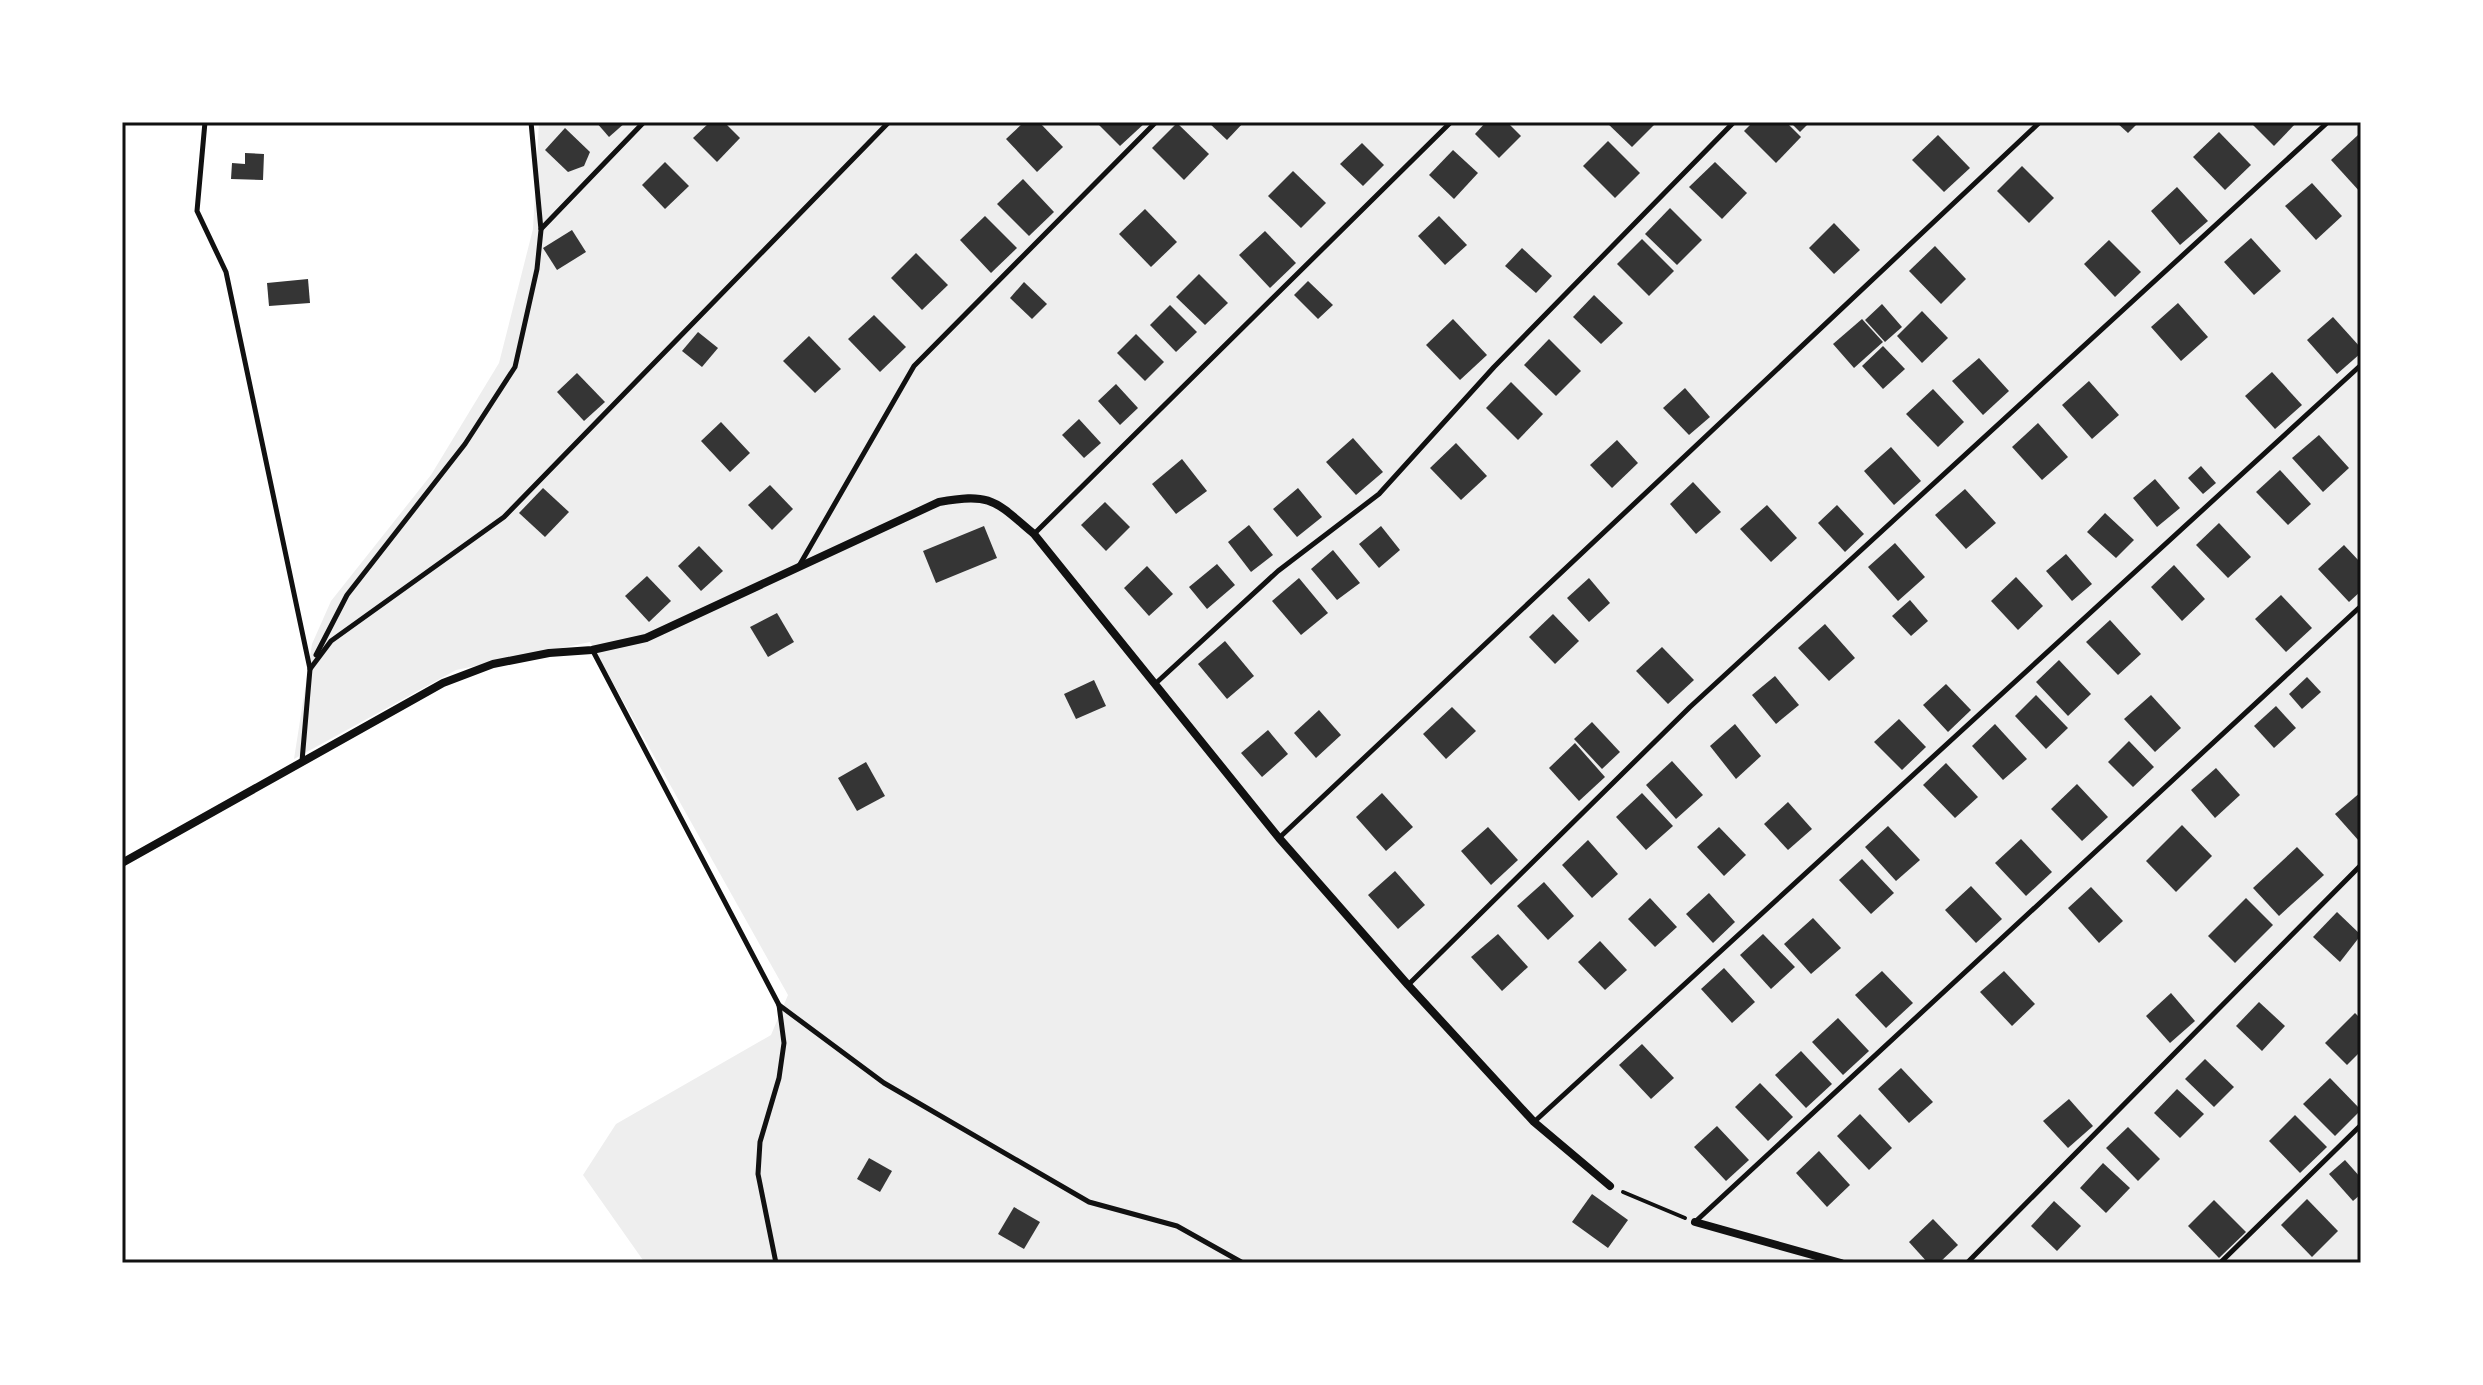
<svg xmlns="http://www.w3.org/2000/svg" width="2483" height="1385" viewBox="0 0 2483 1385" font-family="Bitter,serif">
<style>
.green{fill:#eee}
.building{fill:#353535}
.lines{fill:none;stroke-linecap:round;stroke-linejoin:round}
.path{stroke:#111;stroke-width:4}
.service{stroke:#111;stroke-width:5}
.minor{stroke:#111;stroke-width:8}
.neatline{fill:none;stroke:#111;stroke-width:3}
</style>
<rect width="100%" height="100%" fill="#fff"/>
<path class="green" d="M539,122H2361V1263H645L583,1175L616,1124L771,1035L788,995L590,642L456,670L294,759L312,644L331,601L431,475L499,363L533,229Z"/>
<g class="building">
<path d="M596,122H626L609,137Z"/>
<path d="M710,122H724L740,138L717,162L693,138Z"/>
<path d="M1024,122H1039L1063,147L1037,172L1006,139Z"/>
<path d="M1096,122H1146L1120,146Z"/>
<path d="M1208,122H1244L1227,140Z"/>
<path d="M1486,122H1507L1521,136L1499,158L1475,134Z"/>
<path d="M1606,122H1657L1632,147Z"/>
<path d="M1753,122H1786L1801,137L1776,163L1744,131Z"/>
<path d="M1790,122H1810L1800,132Z"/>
<path d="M2116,122H2139L2128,133Z"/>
<path d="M2250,122H2297L2274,146Z"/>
<path d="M1177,123L1209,154L1184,180L1152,148Z"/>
<path d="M565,128L590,152L584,166L568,172L545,150Z"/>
<path d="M2219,132L2251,165L2225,190L2193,157Z"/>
<path d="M1938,135L1970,168L1944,192L1912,160Z"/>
<path d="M2358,135L2361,139V193L2331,160Z"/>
<path d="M1608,141L1640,173L1615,198L1583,166Z"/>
<path d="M1362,143L1384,165L1363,186L1340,164Z"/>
<path d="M1453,150L1478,173L1454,199L1429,175Z"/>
<path d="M245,153L264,154L263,180L231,179L232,163L245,164Z"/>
<path d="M665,162L689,186L665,209L642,185Z"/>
<path d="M1715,162L1747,193L1722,219L1689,187Z"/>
<path d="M2022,166L2054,198L2029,223L1997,191Z"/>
<path d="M1293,171L1326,203L1301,228L1268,196Z"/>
<path d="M1023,179L1054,212L1029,236L997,204Z"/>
<path d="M2312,183L2342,216L2316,240L2285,206Z"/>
<path d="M2177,187L2208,221L2180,245L2151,211Z"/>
<path d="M1670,208L1702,240L1677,265L1645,234Z"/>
<path d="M1145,209L1177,242L1151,267L1119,234Z"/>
<path d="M985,216L1017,248L991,273L960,240Z"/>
<path d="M1439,216L1467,245L1445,265L1418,236Z"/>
<path d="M1834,223L1860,250L1834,274L1809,248Z"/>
<path d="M572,230L586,252L557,270L543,248Z"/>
<path d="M1265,231L1296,263L1270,288L1239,255Z"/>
<path d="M2251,238L2281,271L2254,295L2224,262Z"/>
<path d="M1642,239L1674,271L1649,296L1617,264Z"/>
<path d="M2109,240L2141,272L2115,297L2084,264Z"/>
<path d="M1935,246L1966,279L1941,304L1909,271Z"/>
<path d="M1522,248L1552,276L1536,293L1505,266Z"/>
<path d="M916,253L948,285L922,310L891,278Z"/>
<path d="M1199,274L1228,303L1205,325L1176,297Z"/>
<path d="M308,279L310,303L269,306L267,283Z"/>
<path d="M1308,281L1333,305L1318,319L1294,295Z"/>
<path d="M1024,282L1047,304L1032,319L1010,298Z"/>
<path d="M1594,295L1623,323L1601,344L1573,317Z"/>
<path d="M2178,303L2208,337L2181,361L2151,327Z"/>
<path d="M1882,304L1902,327L1885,342L1865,320Z"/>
<path d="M1170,305L1197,332L1176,352L1150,325Z"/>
<path d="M1922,311L1948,338L1922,363L1897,336Z"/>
<path d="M874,315L906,347L880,372L848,339Z"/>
<path d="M2333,317L2361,348V353L2337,374L2307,340Z"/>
<path d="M1453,319L1487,355L1460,380L1426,345Z"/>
<path d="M1862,319L1883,342L1854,368L1833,344Z"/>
<path d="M698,332L718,348L702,367L682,351Z"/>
<path d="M1136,334L1164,362L1145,381L1117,353Z"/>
<path d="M809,336L841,369L815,393L783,361Z"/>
<path d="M1549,339L1581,371L1556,396L1524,365Z"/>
<path d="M1883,346L1905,369L1883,389L1862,366Z"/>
<path d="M1979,358L2009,391L1983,415L1952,381Z"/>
<path d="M2272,372L2302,405L2275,429L2245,396Z"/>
<path d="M577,373L605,402L584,421L557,392Z"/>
<path d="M2089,381L2119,415L2092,439L2062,405Z"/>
<path d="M1511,382L1543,414L1518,440L1486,408Z"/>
<path d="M1116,384L1138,408L1120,425L1098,401Z"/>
<path d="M1685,388L1710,417L1689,435L1663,408Z"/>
<path d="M1933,389L1964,422L1938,447L1906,414Z"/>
<path d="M1079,419L1101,443L1084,458L1062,435Z"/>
<path d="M721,422L750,453L730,472L701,441Z"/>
<path d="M2038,423L2068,457L2042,480L2012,447Z"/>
<path d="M2319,435L2349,468L2323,492L2292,458Z"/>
<path d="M1353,438L1383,472L1356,495L1326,462Z"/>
<path d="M1617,440L1638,463L1612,488L1590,465Z"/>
<path d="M1456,443L1487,476L1461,500L1430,468Z"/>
<path d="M1891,447L1921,481L1894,505L1864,471Z"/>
<path d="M1182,459L1207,491L1176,514L1152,484Z"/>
<path d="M2201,466L2216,483L2203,494L2188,478Z"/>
<path d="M2280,470L2311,504L2288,525L2256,492Z"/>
<path d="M2155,479L2180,508L2157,527L2133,498Z"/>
<path d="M1693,482L1721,512L1696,534L1670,504Z"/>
<path d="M770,485L793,509L772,530L748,505Z"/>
<path d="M543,488L569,512L545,537L519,513Z"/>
<path d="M1298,488L1322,517L1297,537L1273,509Z"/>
<path d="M1965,489L1996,523L1966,549L1935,515Z"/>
<path d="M1105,502L1130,527L1106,551L1081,525Z"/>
<path d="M1767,505L1797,538L1771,562L1740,529Z"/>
<path d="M1837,505L1864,534L1845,552L1818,523Z"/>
<path d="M2105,513L2134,540L2116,558L2087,532Z"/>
<path d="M2219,523L2251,557L2228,578L2196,545Z"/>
<path d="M1249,525L1273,555L1251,572L1228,542Z"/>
<path d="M984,526L997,558L936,583L923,551Z"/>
<path d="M1381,526L1400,550L1379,568L1359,544Z"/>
<path d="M1895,543L1925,577L1898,601L1868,567Z"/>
<path d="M2344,545L2361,563V591L2349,602L2318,569Z"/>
<path d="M699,546L723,571L701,591L678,566Z"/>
<path d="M1333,550L1360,583L1337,600L1311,569Z"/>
<path d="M2066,554L2092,584L2072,601L2046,571Z"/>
<path d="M1217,564L1235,585L1207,609L1189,587Z"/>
<path d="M2174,565L2205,599L2182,621L2151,587Z"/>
<path d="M1147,566L1173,594L1149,616L1124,588Z"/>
<path d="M647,576L671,601L649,622L625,596Z"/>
<path d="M2016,577L2043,606L2018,630L1991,601Z"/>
<path d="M1299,578L1328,613L1301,635L1272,601Z"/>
<path d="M1589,578L1610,603L1589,622L1567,598Z"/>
<path d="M2281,595L2312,628L2286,652L2255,619Z"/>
<path d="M1910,600L1928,621L1911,636L1892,616Z"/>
<path d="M777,613L794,642L768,657L750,627Z"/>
<path d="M1553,614L1579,641L1555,664L1529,637Z"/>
<path d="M2110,620L2141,654L2118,675L2086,642Z"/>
<path d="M1825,624L1855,658L1829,681L1798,648Z"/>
<path d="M1225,641L1254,676L1227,699L1198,664Z"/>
<path d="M1662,647L1694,680L1668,704L1636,671Z"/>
<path d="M2059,660L2091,694L2068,716L2036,682Z"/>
<path d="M1775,676L1799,705L1776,724L1752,695Z"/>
<path d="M2307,677L2321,692L2302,709L2289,694Z"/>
<path d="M1094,680L1106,706L1076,719L1064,694Z"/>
<path d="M1946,684L1971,710L1948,732L1923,705Z"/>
<path d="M2036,695L2068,728L2046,749L2015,716Z"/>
<path d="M2151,695L2181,728L2155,752L2124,719Z"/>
<path d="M2276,706L2296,728L2274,748L2254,726Z"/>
<path d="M1452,707L1476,731L1446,759L1423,734Z"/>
<path d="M1319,710L1341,735L1316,758L1294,733Z"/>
<path d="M1899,719L1926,747L1902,770L1874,742Z"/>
<path d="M1592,722L1620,752L1602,769L1574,739Z"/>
<path d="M1735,724L1761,756L1736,779L1710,746Z"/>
<path d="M1995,724L2027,759L2003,780L1972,746Z"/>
<path d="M1268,730L1288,754L1262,777L1241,753Z"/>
<path d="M2129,741L2154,767L2133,787L2108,762Z"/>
<path d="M1575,743L1605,777L1579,801L1549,768Z"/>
<path d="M1672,761L1703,795L1676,819L1646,785Z"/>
<path d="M866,762L885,796L857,811L838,778Z"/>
<path d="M1946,763L1978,797L1955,818L1923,785Z"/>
<path d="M2216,768L2240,795L2215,818L2191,790Z"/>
<path d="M2077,784L2108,817L2082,841L2051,809Z"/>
<path d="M2361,792V840L2359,841L2335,814Z"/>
<path d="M1382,793L1413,827L1386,851L1356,817Z"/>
<path d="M1642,793L1673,826L1646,850L1616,817Z"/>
<path d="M1788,802L1812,829L1788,850L1764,824Z"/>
<path d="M2182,825L2212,856L2176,892L2146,861Z"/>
<path d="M1888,826L1920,860L1896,881L1865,847Z"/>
<path d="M1488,827L1518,860L1491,885L1461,851Z"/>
<path d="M1719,827L1746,855L1724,876L1697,847Z"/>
<path d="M2021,839L2052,872L2026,896L1995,863Z"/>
<path d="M1588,840L1618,874L1592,898L1562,865Z"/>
<path d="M2297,847L2324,875L2279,916L2253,888Z"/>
<path d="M1862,859L1894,893L1871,914L1839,880Z"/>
<path d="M1395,871L1425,905L1398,929L1368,895Z"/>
<path d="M1544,882L1574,916L1548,940L1517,906Z"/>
<path d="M1971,886L2002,919L1976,943L1945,910Z"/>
<path d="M2091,887L2123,921L2099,943L2068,908Z"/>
<path d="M1709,893L1735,922L1713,943L1686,914Z"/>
<path d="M1650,898L1677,927L1655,947L1628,919Z"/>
<path d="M2246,898L2273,925L2235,963L2208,936Z"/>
<path d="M2337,912L2361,935L2340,962L2313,937Z"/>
<path d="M1813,918L1841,948L1811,974L1784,944Z"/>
<path d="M1498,934L1528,967L1502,991L1471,957Z"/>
<path d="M1763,934L1795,967L1771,989L1740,955Z"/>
<path d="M1600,941L1627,970L1605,990L1578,962Z"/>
<path d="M1724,968L1755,1002L1732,1023L1701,989Z"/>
<path d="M1882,971L1913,1003L1886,1028L1855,995Z"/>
<path d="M2004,971L2035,1004L2012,1026L1980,992Z"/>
<path d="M2171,993L2195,1021L2170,1043L2146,1016Z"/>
<path d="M2259,1002L2285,1026L2262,1051L2236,1026Z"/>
<path d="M2355,1013L2361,1019V1051L2347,1065L2325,1043Z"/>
<path d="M1838,1018L1869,1051L1843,1075L1812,1042Z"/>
<path d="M1642,1044L1674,1078L1651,1099L1619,1065Z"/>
<path d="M1801,1051L1832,1084L1806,1108L1775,1075Z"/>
<path d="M2205,1059L2234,1087L2214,1107L2185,1079Z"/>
<path d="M1901,1068L1933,1102L1909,1123L1878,1089Z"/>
<path d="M2330,1078L2361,1110L2335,1136L2303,1104Z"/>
<path d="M1760,1083L1793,1117L1768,1141L1735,1107Z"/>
<path d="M2177,1089L2204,1114L2180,1138L2154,1113Z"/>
<path d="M2069,1099L2093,1126L2068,1148L2043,1121Z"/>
<path d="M1860,1114L1892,1148L1869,1170L1837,1136Z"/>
<path d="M2295,1115L2327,1147L2300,1173L2269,1141Z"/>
<path d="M1717,1126L1749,1160L1726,1181L1694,1147Z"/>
<path d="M2128,1127L2160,1159L2138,1181L2106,1148Z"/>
<path d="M1819,1151L1850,1185L1827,1207L1796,1173Z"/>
<path d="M869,1158L892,1171L880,1192L857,1179Z"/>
<path d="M2345,1160L2361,1178V1194L2353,1201L2329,1174Z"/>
<path d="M2103,1163L2130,1188L2106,1213L2080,1188Z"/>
<path d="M1592,1194L1628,1220L1608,1248L1572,1222Z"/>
<path d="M2307,1199L2338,1231L2312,1257L2281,1225Z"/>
<path d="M2214,1200L2246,1232L2219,1258L2188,1226Z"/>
<path d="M2054,1201L2081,1226L2057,1251L2031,1226Z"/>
<path d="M1014,1207L1040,1222L1024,1249L998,1234Z"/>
<path d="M1933,1219L1958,1245L1939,1263H1928L1909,1242Z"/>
</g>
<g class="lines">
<path class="path" d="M1623,1192L1685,1218"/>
<g class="service">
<path d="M205,122L197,211L226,272L310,669L302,761"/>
<path d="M541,229L644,122"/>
<path d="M1034,534L1451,122"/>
<path d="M799,566L914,366L1156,122"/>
<path d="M593,651L779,1005L784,1043L779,1078L760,1142L758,1174L776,1263"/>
<path d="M316,655L347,595L465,444L515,367L537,269L541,230L531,122"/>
<path d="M310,669L331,641L504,517L889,122"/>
<path d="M1155,684L1278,571L1379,494L1494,367L1734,122"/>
<path d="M1279,838L2040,122"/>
<path d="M1408,985L1690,707L2328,122"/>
<path d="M779,1005L884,1083L1089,1202L1177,1226L1243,1263"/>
<path d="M1534,1122L2361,365"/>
<path d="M1695,1222L2361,606"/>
<path d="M1967,1263L2361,865"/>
<path d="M2220,1263L2361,1125"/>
</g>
<g class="minor">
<path d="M122,863L443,683L493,664L549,653L592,650L646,638L939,502C991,492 995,501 1034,534L1279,838L1408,985L1534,1122L1610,1186"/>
<path d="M1695,1222L1841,1263"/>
</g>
</g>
<rect width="2483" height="1385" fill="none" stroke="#ffffff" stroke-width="248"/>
<rect x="124" y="124" width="2235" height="1137" class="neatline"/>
</svg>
